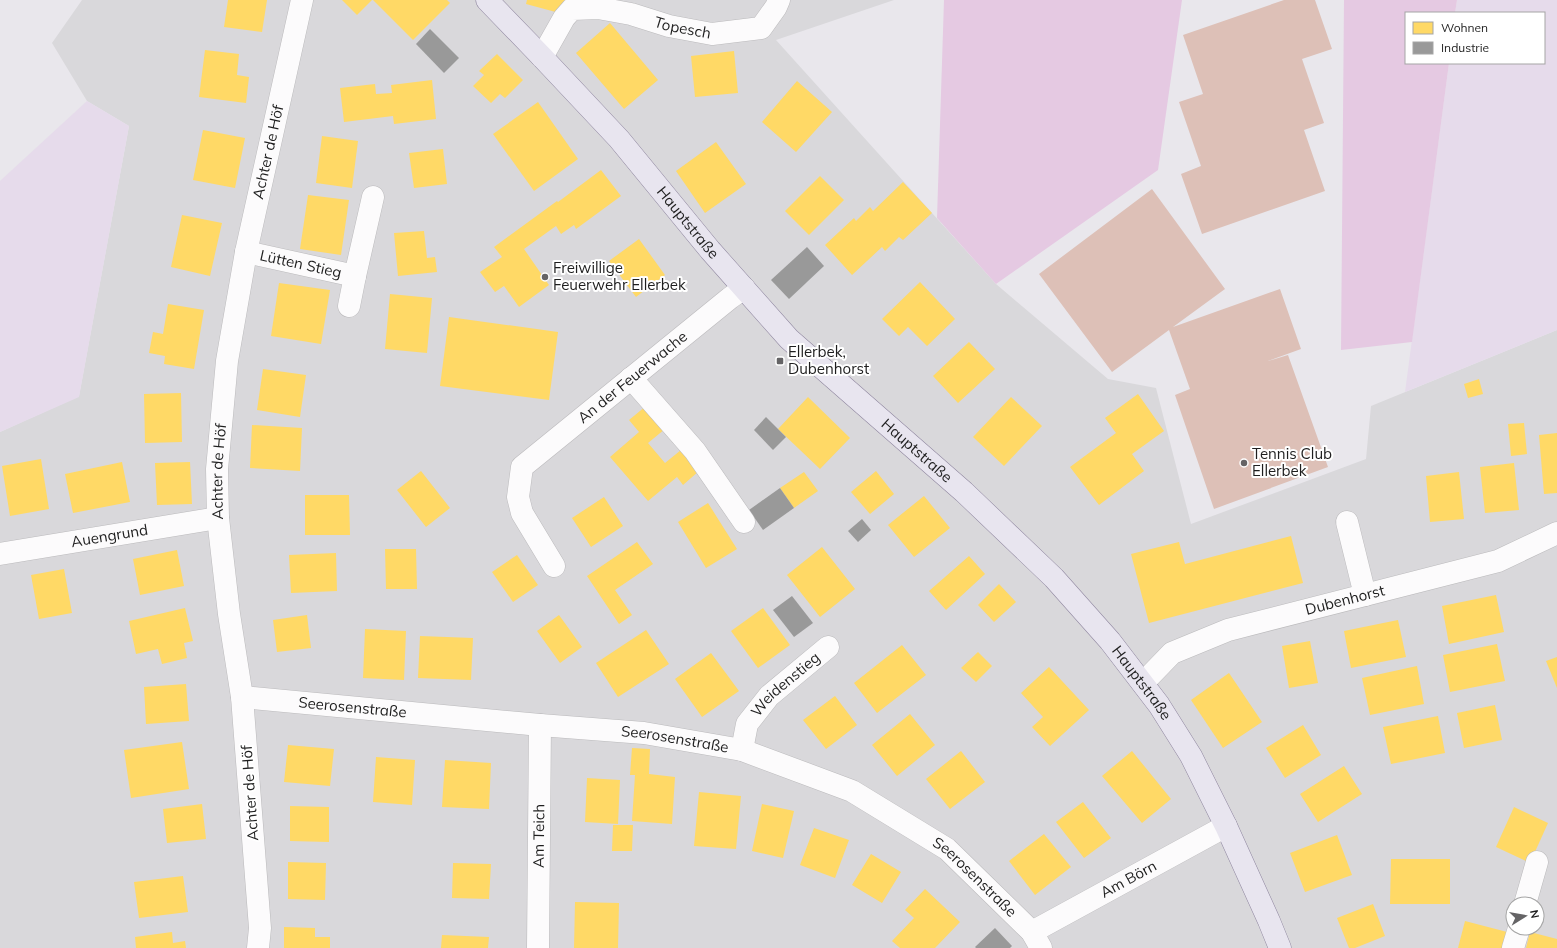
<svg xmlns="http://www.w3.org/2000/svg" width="1557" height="948" viewBox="0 0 1557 948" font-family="Mulish,sans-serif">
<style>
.residential{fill:#d9d8db;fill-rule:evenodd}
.farmland{fill:#e6dbeb}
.grass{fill:#e5c9e2}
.pitch{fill:#ddc0b7}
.homes{fill:#ffd966}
.industry{fill:#999}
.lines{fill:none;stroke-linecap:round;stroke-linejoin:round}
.minor-casing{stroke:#bbbabc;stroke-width:23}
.major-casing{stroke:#8f869f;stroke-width:23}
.minor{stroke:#fcfbfc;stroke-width:22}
.major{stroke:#e8e5ef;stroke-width:22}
.poi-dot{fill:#656466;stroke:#fff;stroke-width:1.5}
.labels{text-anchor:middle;stroke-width:4;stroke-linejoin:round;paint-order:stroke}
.street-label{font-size:15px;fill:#1e1e1e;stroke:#fff}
.poi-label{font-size:15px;fill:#1e1e1e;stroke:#fff;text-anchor:start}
</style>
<rect width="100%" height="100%" fill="#e9e7ec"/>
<path class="residential" d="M82,0H894L776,40L996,284L1108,379L1156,388L1191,524L1366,459L1371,406L1557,330V948H0V432L79,396L129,126L87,101L52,43ZM1513,904H1537V928H1513Z"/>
<g class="farmland">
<path d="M1457,0H1557V330L1405,392L1449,63H1544V13H1455Z"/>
<path d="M87,101L129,126L79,397L0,432V181Z"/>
</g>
<g class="grass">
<path d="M944,0H1182L1158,170L996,284L937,218Z"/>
<path d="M1344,0H1457L1455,13H1406V63H1449L1412,342L1341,350Z"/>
</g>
<g class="pitch">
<path d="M1284,0H1315L1332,49L1302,59L1324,123L1304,130L1325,191L1202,234L1181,174L1201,166L1179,102L1203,94L1183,35Z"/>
<path d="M1152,189L1225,289L1173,327L1280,289L1301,349L1268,361L1288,355L1328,467L1214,509L1175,395L1190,389L1169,330L1112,372L1039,274Z"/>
</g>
<g class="homes">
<path d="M228,0H267L262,32L224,27Z"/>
<path d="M342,0H372L357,15Z"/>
<path d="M373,0H447L450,3L413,40Z"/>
<path d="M527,0H567L563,14L526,4Z"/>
<path d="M610,23L658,80L624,109L576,53Z"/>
<path d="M205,50L239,54L237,75L249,77L246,103L199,97Z"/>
<path d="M734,51L738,93L695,97L691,56Z"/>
<path d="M497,54L523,80L505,98L500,94L491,103L473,86L484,75L479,71Z"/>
<path d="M432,80L436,119L394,124L393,116L344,122L340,88L375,84L376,94L392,93L391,85Z"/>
<path d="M797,81L832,112L796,152L762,122Z"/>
<path d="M538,102L578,159L534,191L493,134Z"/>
<path d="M203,130L245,138L235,188L193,180Z"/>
<path d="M322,136L358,141L352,188L316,183Z"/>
<path d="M716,142L746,184L705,213L676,171Z"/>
<path d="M443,149L447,184L414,188L409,153Z"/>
<path d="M601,170L621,196L576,229L574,225L561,234L556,226L524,249L549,285L519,307L504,286L495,292L480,272L502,257L494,247L557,201L558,202Z"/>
<path d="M820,176L844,200L809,235L785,211Z"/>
<path d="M903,182L932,213L903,240L899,237L885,251L882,247L852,275L825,245L854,218L856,221L870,207L873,211Z"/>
<path d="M308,195L349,200L341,255L300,249Z"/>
<path d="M182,215L222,223L210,276L171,267Z"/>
<path d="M424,231L427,258L435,257L437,272L398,276L394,233Z"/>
<path d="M639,239L665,275L636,297L609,261Z"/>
<path d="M920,282L955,319L927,346L908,327L899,336L882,319Z"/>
<path d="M279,283L330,290L321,344L271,336Z"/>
<path d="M390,294L432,298L427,353L385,349Z"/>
<path d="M168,304L204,310L194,369L164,364L165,356L149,353L153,332L163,334Z"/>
<path d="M449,317L558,332L549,400L440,386Z"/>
<path d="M969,342L995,369L958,403L933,376Z"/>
<path d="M263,369L306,375L300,417L257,410Z"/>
<path d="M1479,379L1483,394L1468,398L1464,384Z"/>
<path d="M181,393L182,442L145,443L144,394Z"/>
<path d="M1138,394L1164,431L1132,454L1144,471L1099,505L1070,467L1116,433L1105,418Z"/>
<path d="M808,397L850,438L820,469L778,429Z"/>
<path d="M1011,397L1042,426L1004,466L973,437Z"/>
<path d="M646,406L665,429L648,443L665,463L681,450L699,471L683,485L677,477L648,501L610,457L639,432L629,420Z"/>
<path d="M1524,423L1527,454L1511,456L1508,424Z"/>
<path d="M252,425L302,428L300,471L250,468Z"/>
<path d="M1557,433V493L1544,494L1539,435Z"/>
<path d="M41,459L49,509L10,516L2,466Z"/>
<path d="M122,462L130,502L73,513L65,474Z"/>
<path d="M190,462L192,504L157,505L155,463Z"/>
<path d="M1514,463L1519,510L1485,513L1480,467Z"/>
<path d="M421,471L450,508L426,527L397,490Z"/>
<path d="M876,471L894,494L870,514L851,492Z"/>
<path d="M804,472L818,491L794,508L780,488Z"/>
<path d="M1459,472L1464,519L1430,522L1426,476Z"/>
<path d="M305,495H349L350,535H305Z"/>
<path d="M924,496L950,528L914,557L888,525Z"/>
<path d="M604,497L623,526L591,547L572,518Z"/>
<path d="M708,503L737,549L706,568L678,522Z"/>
<path d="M1291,536L1303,583L1149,623L1131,554L1179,542L1185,564Z"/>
<path d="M637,542L653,564L615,590L632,615L619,624L587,576Z"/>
<path d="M822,547L855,589L820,617L787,575Z"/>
<path d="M385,549H416L417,589H386Z"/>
<path d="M177,550L184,586L140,595L133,559Z"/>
<path d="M336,553L337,591L291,593L289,555Z"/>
<path d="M517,555L538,585L513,602L492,572Z"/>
<path d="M969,556L985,574L946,610L929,591Z"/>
<path d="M64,569L72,613L39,619L31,575Z"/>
<path d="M999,584L1016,602L994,622L978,605Z"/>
<path d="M1496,595L1504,632L1449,644L1442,606Z"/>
<path d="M185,608L193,641L184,643L187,658L162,664L158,649L136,654L129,621Z"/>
<path d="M763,608L790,645L758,668L731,631Z"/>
<path d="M307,615L311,648L277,652L273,620Z"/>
<path d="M559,615L582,647L560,663L537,631Z"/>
<path d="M1398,620L1406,657L1351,668L1344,631Z"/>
<path d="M365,629L406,631L404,680L363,678Z"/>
<path d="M646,630L669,664L618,697L596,663Z"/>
<path d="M420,636L473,638L471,680L418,678Z"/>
<path d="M1310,641L1318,683L1289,688L1282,646Z"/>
<path d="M1497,644L1505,681L1450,692L1443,655Z"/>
<path d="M902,645L926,675L877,713L854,683Z"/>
<path d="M978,652L992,666L976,682L961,668Z"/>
<path d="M711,653L739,691L702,717L675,679Z"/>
<path d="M1557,657V688L1546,661Z"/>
<path d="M1417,666L1424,704L1370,715L1362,678Z"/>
<path d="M1049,667L1089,710L1050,746L1032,727L1043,717L1021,693Z"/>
<path d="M1229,673L1262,722L1223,748L1191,700Z"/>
<path d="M186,684L189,721L146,724L144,687Z"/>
<path d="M835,696L857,725L826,749L803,720Z"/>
<path d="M1495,705L1502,740L1464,748L1457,713Z"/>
<path d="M910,714L935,745L897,776L872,745Z"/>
<path d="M1438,716L1445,753L1391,764L1383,727Z"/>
<path d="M1303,725L1321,755L1285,778L1266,748Z"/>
<path d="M182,742L189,789L131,798L124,750Z"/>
<path d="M288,745L334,749L330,786L284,782Z"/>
<path d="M632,748L650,749L649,774L675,777L672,824L632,821L635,775H630Z"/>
<path d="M961,751L985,782L950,809L926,779Z"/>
<path d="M1132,751L1171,799L1142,823L1102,776Z"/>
<path d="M376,757L415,760L412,805L373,802Z"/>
<path d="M445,760L491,763L489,809L442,807Z"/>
<path d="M1344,766L1362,794L1318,822L1300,794Z"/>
<path d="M587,778L620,780L618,824L585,822Z"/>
<path d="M699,792L741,796L736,849L694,846Z"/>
<path d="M1083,802L1111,838L1084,858L1056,822Z"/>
<path d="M202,804L206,839L167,843L163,809Z"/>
<path d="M762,804L794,811L783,858L752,851Z"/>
<path d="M290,806L329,807V842L290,841Z"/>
<path d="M1514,807L1548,823L1530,863L1496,847Z"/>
<path d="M613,825H633L632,851H612Z"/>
<path d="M814,828L849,840L835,878L800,865Z"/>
<path d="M1044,834L1071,867L1035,895L1009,861Z"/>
<path d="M1337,835L1352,875L1305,892L1290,853Z"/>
<path d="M871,854L901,872L882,903L852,885Z"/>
<path d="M1391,859H1450V904H1390Z"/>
<path d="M288,862L326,863L325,900L288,899Z"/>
<path d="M453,863L491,864L489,899L452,898Z"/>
<path d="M183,876L188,912L139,918L134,882Z"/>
<path d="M925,889L960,922L935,948H900L892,941L914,918L905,910Z"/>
<path d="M575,902L619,903L618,948H574Z"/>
<path d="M1373,904L1385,936L1355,948H1349L1337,918Z"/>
<path d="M1465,921L1511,933L1507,948H1458Z"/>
<path d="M284,927L315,928V937H330V948H284Z"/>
<path d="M172,932L173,943L185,941L186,948H136L135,937Z"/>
<path d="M1530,932L1557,939V948H1526Z"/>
<path d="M442,935L489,937L488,948H441Z"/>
</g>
<g class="industry">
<path d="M430,29L459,58L444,73L416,44Z"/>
<path d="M807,247L824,266L789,299L771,280Z"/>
<path d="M766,417L786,437L773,450L754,430Z"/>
<path d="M780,488L794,508L763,530L749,510Z"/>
<path d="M862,519L871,530L858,542L848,531Z"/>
<path d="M792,596L813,623L794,637L773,610Z"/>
<path d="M995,928L1012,946L1010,948H976L975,947Z"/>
</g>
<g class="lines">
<g class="minor-casing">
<g id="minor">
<path id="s1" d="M542,57L564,18L572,9L598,8L631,14L669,26L712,34L761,28L776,7L779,0"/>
<path id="s2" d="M246,252L355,276L373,197"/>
<path d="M349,306L355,276"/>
<path d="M631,378L695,451L744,522"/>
<path d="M1347,522L1365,595"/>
<path id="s3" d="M0,554L218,518"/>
<path id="s4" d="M554,566L522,513L518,497L522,467L730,298L744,288"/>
<path id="s5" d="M1143,683L1172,653L1228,630L1498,561L1557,533"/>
<path id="s6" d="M242,697L540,725L644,733L742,750L852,791L947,849L1032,932L1041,948"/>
<path id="s7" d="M742,750L747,724L769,696L828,647"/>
<path d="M1525,904L1537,862"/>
<path id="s8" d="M1032,932L1226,826"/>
<path id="s9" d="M258,948L260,928L242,697L229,614L218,518L217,469L227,361L246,252L302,0"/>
<path id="s10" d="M538,948L540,725"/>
<path d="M1513,948L1519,928"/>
</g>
</g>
<g class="major-casing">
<g id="major">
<path id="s11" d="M487,0L542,57L619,139L710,250L789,339L964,492L1054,578L1110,641L1159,705L1191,756L1226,826L1269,921L1280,948"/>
</g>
</g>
<use href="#minor" class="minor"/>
<use href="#major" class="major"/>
</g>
<g class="poi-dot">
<circle cx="545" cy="277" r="4"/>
<rect x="776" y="357" width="8" height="8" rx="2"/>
<circle cx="1244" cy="463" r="4"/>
</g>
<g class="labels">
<g class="street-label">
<text dy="5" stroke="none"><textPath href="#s1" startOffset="170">Topesch</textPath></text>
<text dy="5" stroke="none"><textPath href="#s9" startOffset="803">Achter de Höf</textPath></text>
<text dy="5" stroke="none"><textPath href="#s11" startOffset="300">Hauptstraße</textPath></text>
<text dy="5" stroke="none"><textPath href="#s2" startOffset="56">Lütten Stieg</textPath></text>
<text dy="5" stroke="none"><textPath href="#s4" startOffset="251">An der Feuerwache</textPath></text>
<text dy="5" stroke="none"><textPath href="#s11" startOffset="624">Hauptstraße</textPath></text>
<text dy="5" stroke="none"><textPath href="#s9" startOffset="479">Achter de Höf</textPath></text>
<text dy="5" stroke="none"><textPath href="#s3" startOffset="111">Auengrund</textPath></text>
<text dy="5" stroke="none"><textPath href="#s5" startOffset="223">Dubenhorst</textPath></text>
<text dy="5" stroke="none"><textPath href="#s11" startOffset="948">Hauptstraße</textPath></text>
<text dy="5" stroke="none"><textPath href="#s7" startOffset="82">Weidenstieg</textPath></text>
<text dy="5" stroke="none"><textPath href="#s6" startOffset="111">Seerosenstraße</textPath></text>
<text dy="5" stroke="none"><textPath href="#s6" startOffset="435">Seerosenstraße</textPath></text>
<text transform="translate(250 793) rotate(-94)" y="5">Achter de Höf</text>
<text dy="5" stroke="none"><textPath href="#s10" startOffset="112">Am Teich</textPath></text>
<text dy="5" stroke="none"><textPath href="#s6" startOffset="771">Seerosenstraße</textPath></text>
<text dy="5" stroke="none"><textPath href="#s8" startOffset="110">Am Börn</textPath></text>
</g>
<g class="poi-label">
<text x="553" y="273">Freiwillige<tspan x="553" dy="17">Feuerwehr Ellerbek</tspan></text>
<text x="788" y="357">Ellerbek,<tspan x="788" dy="17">Dubenhorst</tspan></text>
<text x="1252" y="459">Tennis Club<tspan x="1252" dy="17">Ellerbek</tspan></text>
</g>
</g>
<rect x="1405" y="12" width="140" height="52" fill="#ffffff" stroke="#a5a5a5"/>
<rect x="1413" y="22" width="20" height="12" fill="#ffd966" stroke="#a5a5a5"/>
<text x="1441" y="32" font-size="12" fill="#1e1e1e">Wohnen</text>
<rect x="1413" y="42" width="20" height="12" fill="#999999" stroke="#a5a5a5"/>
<text x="1441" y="52" font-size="12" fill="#1e1e1e">Industrie</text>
<g transform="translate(1525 916) rotate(79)"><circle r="19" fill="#ffffff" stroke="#a5a5a5"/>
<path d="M0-3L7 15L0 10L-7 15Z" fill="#656466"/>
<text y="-6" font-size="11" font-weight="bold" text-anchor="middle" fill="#1e1e1e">N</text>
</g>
</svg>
